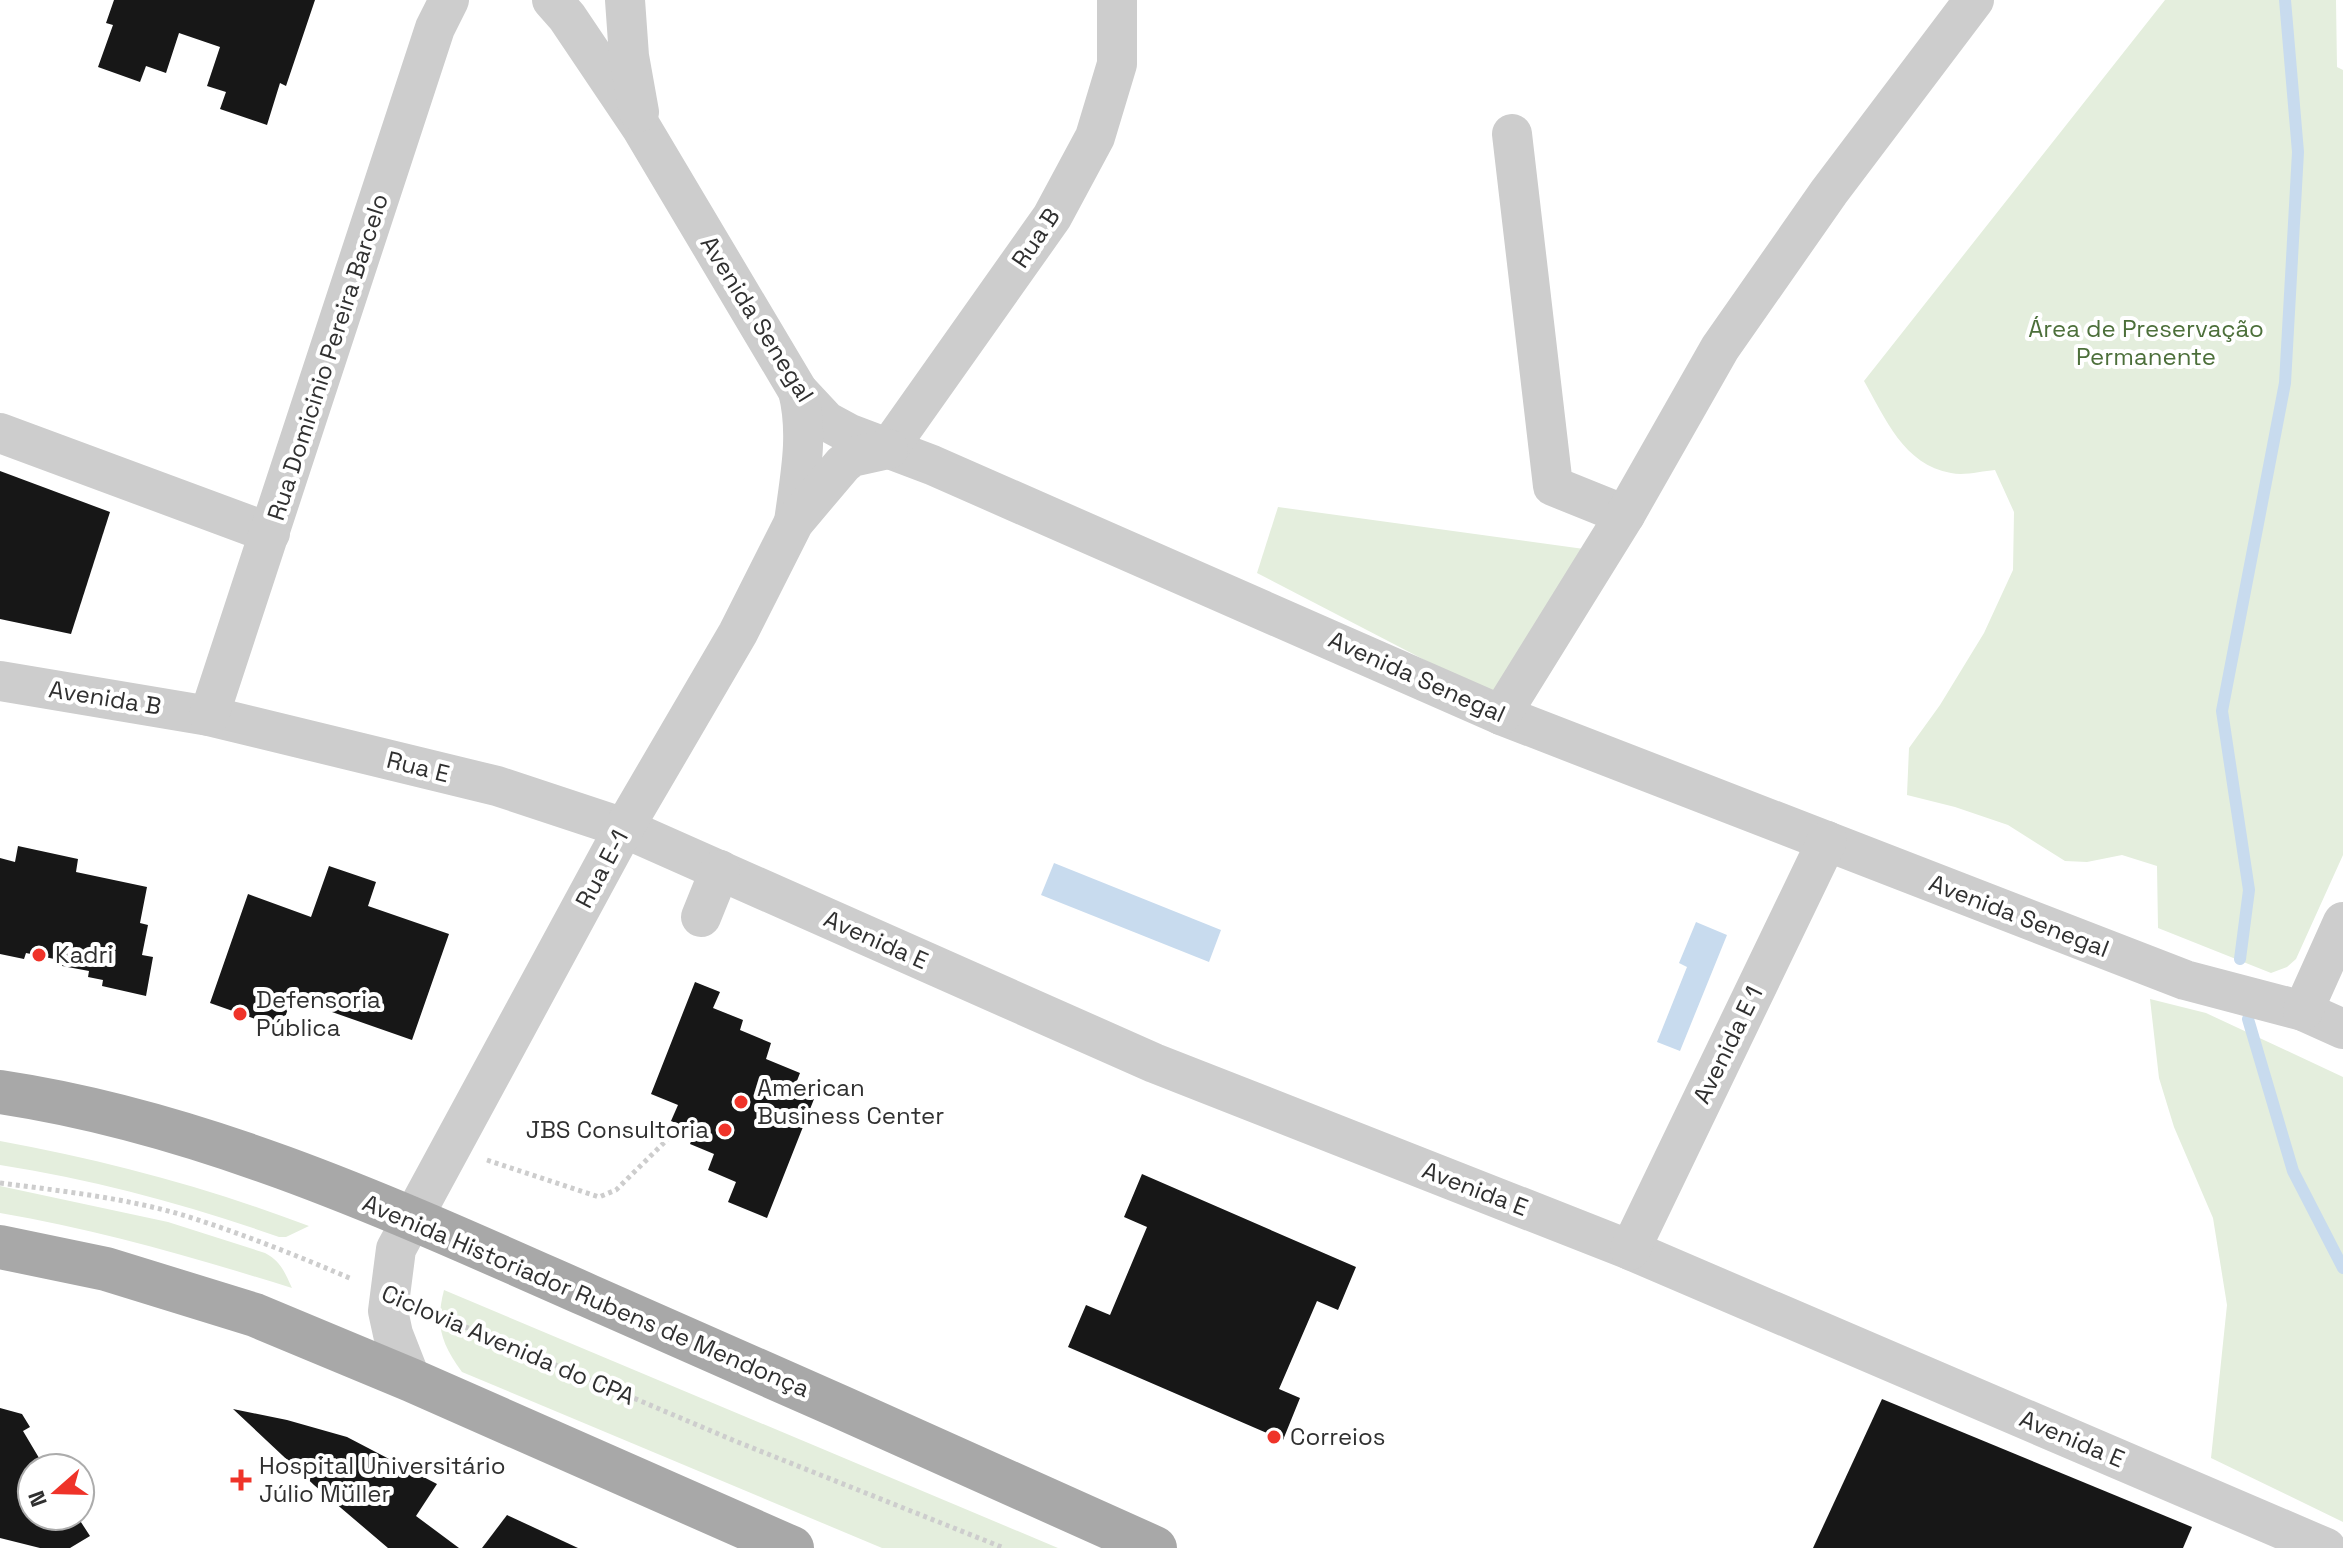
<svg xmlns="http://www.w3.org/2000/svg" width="2343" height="1548" viewBox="0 0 2343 1548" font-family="'Space Grotesk',sans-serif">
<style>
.green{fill:#e4eedd}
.water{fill:#c8dbee}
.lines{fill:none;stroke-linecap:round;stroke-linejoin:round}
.stream{stroke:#c8dbee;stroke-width:12}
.building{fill:#171717}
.path{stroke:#cdcdcd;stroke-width:5;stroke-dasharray:4 4;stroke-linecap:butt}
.minor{stroke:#cdcdcd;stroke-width:40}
.major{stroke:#a8a8a8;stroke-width:44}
.poi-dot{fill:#ef3329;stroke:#fff;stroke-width:3}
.labels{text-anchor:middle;stroke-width:8;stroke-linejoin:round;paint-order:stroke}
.street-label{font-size:24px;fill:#303030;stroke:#fff}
.park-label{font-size:24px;fill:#4c6f3a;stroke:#fff}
.poi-label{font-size:24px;fill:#303030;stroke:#fff;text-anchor:start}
</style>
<rect width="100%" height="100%" fill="#fff"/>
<g class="green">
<path d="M2165,0H2336L2337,67L2343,70V855L2296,959L2287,967L2271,973L2158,928L2157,866L2122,855L2087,862L2065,861L2008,825L1955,807L1907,795L1909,748L1940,705L1984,633L2013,570L2014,512L1995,470C1982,471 1964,476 1951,473C1904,465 1885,418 1864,381Z"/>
<path d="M1278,507L1584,549L1494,696L1257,573Z"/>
<path d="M2150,999L2206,1013L2343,1077V1522L2211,1458L2227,1305L2213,1218L2174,1127L2159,1078Z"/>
<path d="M0,1141C105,1160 209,1188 309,1226L286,1237H279C188,1205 95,1180 0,1165Z"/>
<path d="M0,1186L168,1222L265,1253C281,1261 285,1273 292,1288C196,1258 99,1230 0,1213Z"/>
<path d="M444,1290L1058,1548H882L462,1372C441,1343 435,1325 444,1290Z"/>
</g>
<g class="water">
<path d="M1054,863L1221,930L1209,962L1041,895Z"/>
<path d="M1696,922L1727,935L1680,1051L1657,1042L1687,967L1679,963Z"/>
</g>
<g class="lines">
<g class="stream">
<path d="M2240,959L2249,890L2222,711L2285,383L2298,152L2285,0"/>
<path d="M2248,1019L2293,1171L2343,1268"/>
</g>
</g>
<g class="building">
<path d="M114,0H315L286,86L280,83L267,125L220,109L226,92L207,86L220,47L179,33L166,73L146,66L140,82L98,67L113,25L106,23Z"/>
<path d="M0,471L110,512L71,634L0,619Z"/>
<path d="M18,846L78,859L76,872L147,887L140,923L148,925L142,955L153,957L146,996L102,986L103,980L88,977L89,971L57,965L59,960L26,953L24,959L0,954V858L15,862Z"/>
<path d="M329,866L376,882L368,906L449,934L412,1040L292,998L281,1028L210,1003L248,894L311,917Z"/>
<path d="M695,982L720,992L713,1008L743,1020L740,1030L771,1043L766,1059L800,1073L793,1091L814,1099L767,1218L728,1202L736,1182L708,1170L714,1154L690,1144L695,1131L671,1121L678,1105L651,1094Z"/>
<path d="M1142,1174L1356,1267L1338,1310L1317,1301L1279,1389L1300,1398L1283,1440L1068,1347L1086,1305L1110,1315L1147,1227L1124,1217Z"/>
<path d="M1882,1399L2192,1527L2183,1548H1813Z"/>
<path d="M0,1408L22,1414L30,1427L23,1431L45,1468H32V1516H77L90,1536L70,1548H40L0,1538Z"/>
<path d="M233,1409L287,1420L347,1437L437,1484L416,1516L459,1548H388L314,1485Z"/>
<path d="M507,1515L578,1548H482Z"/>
</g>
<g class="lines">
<g class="path">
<path d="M487,1160L599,1197L616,1190L682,1125"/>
<path d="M0,1183C62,1191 126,1198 186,1216C243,1234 298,1256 352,1279"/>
<path d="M428,1311L735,1441L1004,1548"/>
</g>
<g class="minor">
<path d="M552,0L567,17L641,127L798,391L826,421L850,434L932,465L1501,715L2185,980L2303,1011L2343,1029"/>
<path d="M625,0L629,56L639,112"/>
<path d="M1512,134L1553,486L1625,515"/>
<path d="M0,433L270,533"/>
<path d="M888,449L1052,217L1095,137L1117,64V0"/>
<path d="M794,522C800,477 809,435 798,391"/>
<path d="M0,681L209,716L497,786L624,828L1154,1063L1630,1250L2326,1548"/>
<path d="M1501,715L1625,515L1720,348L1829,192L1974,0"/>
<path d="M209,716L435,28L449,0"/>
<path d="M701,917L720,870"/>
<path d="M2303,1011L2343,922"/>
<path d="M1630,1250L1827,841"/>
<path d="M411,1380L393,1334L388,1311L396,1249L624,828L738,633L794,522L843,464L852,457L888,449"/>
</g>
<g class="major">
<path d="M0,1092C207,1123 399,1212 589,1296C778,1379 967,1463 1155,1548"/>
<path d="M0,1247L106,1269L255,1315L411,1380L792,1548"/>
</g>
</g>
<g class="poi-dot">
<circle cx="39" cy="955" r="8"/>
<circle cx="240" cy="1014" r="8"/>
<circle cx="741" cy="1102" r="8"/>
<circle cx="725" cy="1130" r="8"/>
<circle cx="1274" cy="1437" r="8"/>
<path d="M237 1468h8v8h8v8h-8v8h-8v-8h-8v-8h8z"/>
</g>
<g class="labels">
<g class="street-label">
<text transform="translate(1036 238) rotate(-56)" y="8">Rua B</text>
<text transform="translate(757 319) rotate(58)" y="8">Avenida Senegal</text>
<text transform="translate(328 357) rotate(-72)" y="8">Rua Domicinio Pereira Barcelo</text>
<text transform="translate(1417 677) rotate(24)" y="8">Avenida Senegal</text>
<text transform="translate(105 698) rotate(9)" y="8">Avenida B</text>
<text transform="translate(418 767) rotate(14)" y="8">Rua E</text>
<text transform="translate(602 869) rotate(-62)" y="8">Rua E-1</text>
<text transform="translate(2019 916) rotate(21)" y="8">Avenida Senegal</text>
<text transform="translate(876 940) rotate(24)" y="8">Avenida E</text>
<text transform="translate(1728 1045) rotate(-64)" y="8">Avenida E 1</text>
<text transform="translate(1475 1189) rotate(21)" y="8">Avenida E</text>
<text transform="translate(586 1296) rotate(23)" y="8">Avenida Historiador Rubens de Mendonça</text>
<text transform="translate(508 1345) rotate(23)" y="8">Ciclovia Avenida do CPA</text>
<text transform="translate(2072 1439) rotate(23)" y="8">Avenida E</text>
</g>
<g class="park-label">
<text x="2146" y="337">Área de Preservação<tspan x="2146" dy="28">Permanente</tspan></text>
</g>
<g class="poi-label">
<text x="55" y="963">Kadri</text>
<text x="256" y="1008">Defensoria<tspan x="256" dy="28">Pública</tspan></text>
<text x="757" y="1096">American<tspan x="757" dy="28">Business Center</tspan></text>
<text x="709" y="1138" text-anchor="end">JBS Consultoria</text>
<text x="1290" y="1445">Correios</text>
<text x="259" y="1474">Hospital Universitário<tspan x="259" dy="28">Júlio Müller</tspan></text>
</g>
</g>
<g transform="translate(56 1492) rotate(250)"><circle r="38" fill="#ffffff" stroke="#acacac" stroke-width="2"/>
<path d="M0-6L14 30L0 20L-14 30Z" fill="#ef3329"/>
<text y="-12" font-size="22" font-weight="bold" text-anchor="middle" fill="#303030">N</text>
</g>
</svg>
